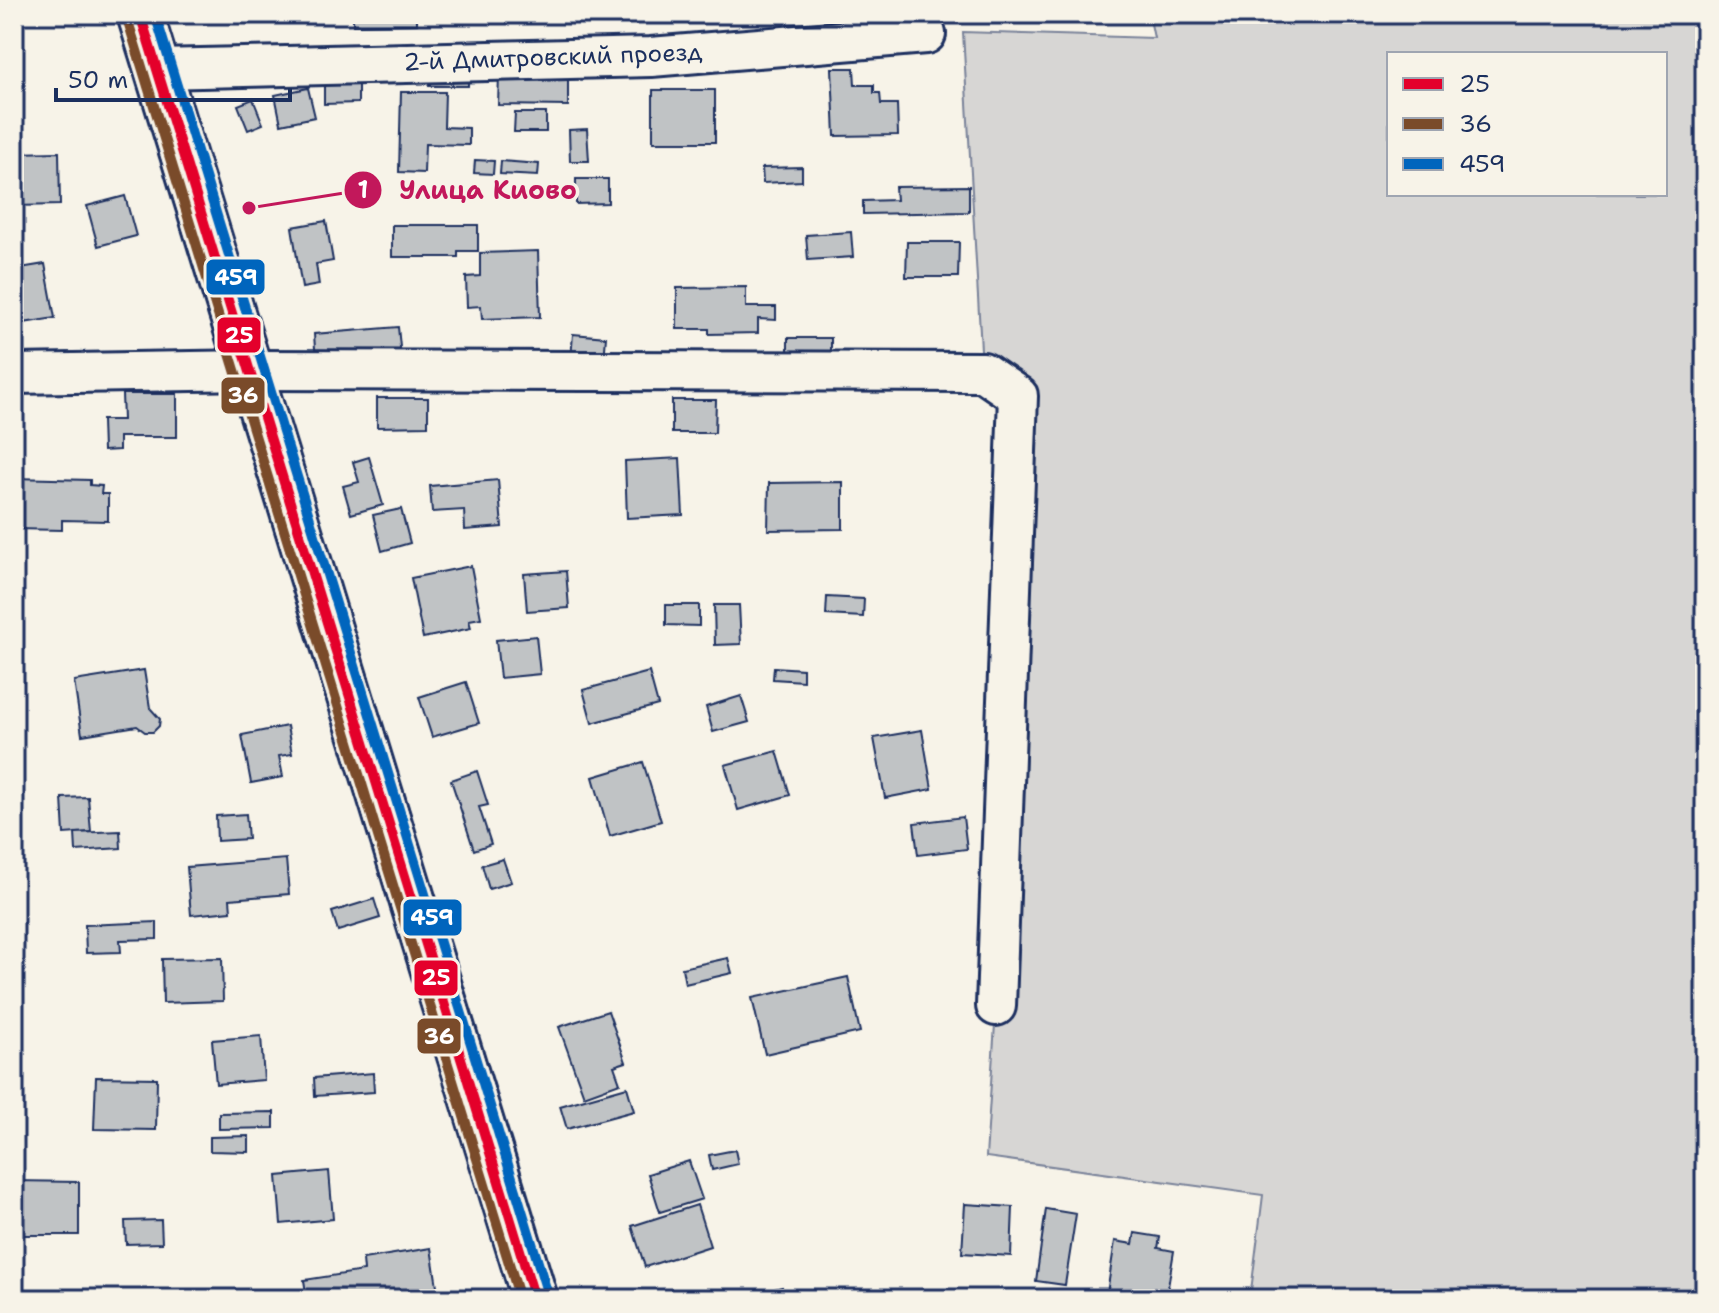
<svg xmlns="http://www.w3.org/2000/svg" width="1719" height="1313" viewBox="0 0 1719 1313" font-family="'Shantell Sans',sans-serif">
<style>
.green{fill:#d7d6d4;stroke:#798299;stroke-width:2;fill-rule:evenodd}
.building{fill:#c0c3c5;stroke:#1b2f5e;stroke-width:2}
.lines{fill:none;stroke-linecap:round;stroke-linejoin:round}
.minor-casing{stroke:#1b2f5e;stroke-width:44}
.major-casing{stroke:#1b2f5e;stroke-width:50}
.minor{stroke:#f7f3e8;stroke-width:38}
.major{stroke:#f7f3e8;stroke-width:44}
.bus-1-casing{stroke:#f7f3e8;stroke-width:16}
.bus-2-casing{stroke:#f7f3e8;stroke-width:16}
.bus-3-casing{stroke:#f7f3e8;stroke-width:16}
.bus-1{stroke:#e4002b;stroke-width:10}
.bus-2{stroke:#7a4b2a;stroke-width:10}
.bus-3{stroke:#0065bd;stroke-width:10}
.labels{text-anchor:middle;stroke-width:7;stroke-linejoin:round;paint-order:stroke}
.street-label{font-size:24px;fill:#1b2f5e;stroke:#f7f3e8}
.leader{fill:none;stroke:#c2185b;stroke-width:3}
.callout-dot{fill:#c2185b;stroke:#f7f3e8;stroke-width:3}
.mark-label{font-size:24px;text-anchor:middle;font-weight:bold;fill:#fff}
.callout-label{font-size:26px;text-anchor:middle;font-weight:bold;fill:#c2185b;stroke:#f7f3e8;stroke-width:7;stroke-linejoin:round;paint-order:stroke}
.line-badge{stroke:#f7f3e8;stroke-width:3}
.badge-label{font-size:22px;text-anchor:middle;font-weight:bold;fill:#fff}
</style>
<rect width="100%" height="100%" fill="#f7f3e8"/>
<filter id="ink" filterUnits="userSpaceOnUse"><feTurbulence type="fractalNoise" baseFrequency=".0125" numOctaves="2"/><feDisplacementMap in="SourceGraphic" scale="16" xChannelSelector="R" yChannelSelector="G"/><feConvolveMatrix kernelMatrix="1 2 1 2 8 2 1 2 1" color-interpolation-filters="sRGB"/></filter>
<g filter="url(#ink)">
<path class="green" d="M1149,14H1705V1299H1250L1263,1195L986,1157L1037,406L981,350L963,32L1154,38ZM1389,54H1665V194H1389Z"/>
<g class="building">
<path d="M353,14H417V24L353,25Z"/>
<path d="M1090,14H1123V15L1090,17Z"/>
<path d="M832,68H854L855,85H874V93H880L881,104H897L898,135L835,136Z"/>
<rect x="429" y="74" width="39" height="12"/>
<path d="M499,75L568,76V106L498,105Z"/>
<path d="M358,81V103L324,104V82Z"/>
<path d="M308,88L315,117L281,124L275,95Z"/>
<rect x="653" y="90" width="62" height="52"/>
<path d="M401,92H445L444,127L469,128V145L425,144L424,173L399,172Z"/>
<path d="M253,99L263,124L248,130L238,105Z"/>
<path d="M515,113H546V132H514Z"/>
<path d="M587,129L589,161H570L569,130Z"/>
<path d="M59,152L60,205L14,206V153Z"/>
<path d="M475,160L494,161L493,174L474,173Z"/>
<path d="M501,161L539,164L538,176L500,174Z"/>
<path d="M802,167V181L763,183L762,168Z"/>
<path d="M576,179H608V203L576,204Z"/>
<path d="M969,186V212L863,214V201L896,200L895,187Z"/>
<path d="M125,196L136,236L98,246L87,206Z"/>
<path d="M326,221L333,261L316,264L319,285L302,288L292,227Z"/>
<path d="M392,225H478V251H458V257H392Z"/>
<path d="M851,232L853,257L808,260L806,235Z"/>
<path d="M907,242H959L958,277H906Z"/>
<path d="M538,251L540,317L482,319L481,306L467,307L466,277L480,276V253Z"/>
<path d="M45,264L55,318L17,324L14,269Z"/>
<path d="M746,287V307H776V320L758,319V333L709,334V329H677V288Z"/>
<path d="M398,327L401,357L316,363L314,334Z"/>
<path d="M573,334L606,337L604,361L571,358Z"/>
<path d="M788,338H831V359L788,360Z"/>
<path d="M122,394H177V437H119V450L103,451L102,420H123Z"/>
<path d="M377,398H428V426L377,427Z"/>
<path d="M672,400H716L715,433H672Z"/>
<path d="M369,457L383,505L351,514L343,486L359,482L353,462Z"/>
<path d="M680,458L683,515L627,518L625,461Z"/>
<path d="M14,478L90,480V485L102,486L101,494H108V521L62,520V530L14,529Z"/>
<path d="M498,480L502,527L465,530L464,510L432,512L430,486Z"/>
<path d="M843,482V529L768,530L769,483Z"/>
<path d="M401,509L410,543L382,551L373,515Z"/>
<path d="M471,566L481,618L469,620L471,628L423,638L411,578Z"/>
<path d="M566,571L569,608L527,611L524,574Z"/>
<path d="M827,597L864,599L863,617L826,615Z"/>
<path d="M666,605H699V626L666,625Z"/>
<path d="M714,605H739L741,644L715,645Z"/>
<path d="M536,636L540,674L500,678L496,640Z"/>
<path d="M774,667L803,669V681L773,679Z"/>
<path d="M144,670L150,708L160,719L159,726L153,732H145L137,726L82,735L74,681Z"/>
<path d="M649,672L658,705L592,723L583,690Z"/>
<path d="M466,682L479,723L432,737L419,697Z"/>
<path d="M741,696L749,722L713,732L706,707Z"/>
<path d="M287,726L292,754L279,756L283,777L251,783L242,735Z"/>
<path d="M922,730L932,789L885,798L874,738Z"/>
<path d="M777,751L790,795L738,810L725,765Z"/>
<path d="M643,762L661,821L610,836L593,777Z"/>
<path d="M477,771L488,805L479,807L491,844L474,850L451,780Z"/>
<path d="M88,797L91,832L64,834L62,798Z"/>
<path d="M246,814L248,839L217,841L216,816Z"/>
<path d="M963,817L967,849L918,855L914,823Z"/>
<path d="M120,831L121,848L76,851L75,833Z"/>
<path d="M286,859L289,894L230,899L231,911L191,915L187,867Z"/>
<path d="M503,859L511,882L489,889L482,865Z"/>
<path d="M374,899L380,918L338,931L332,912Z"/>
<path d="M157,922V939L120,940L121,952L86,953L85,925Z"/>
<path d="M222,958L223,1001L163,1003L162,959Z"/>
<path d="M728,958L732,973L685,984L682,968Z"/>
<path d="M848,977L860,1032L765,1054L752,998Z"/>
<path d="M608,1011L626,1062L614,1066L620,1083L584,1096L559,1027Z"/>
<path d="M14,1029H17L15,1078H14Z"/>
<path d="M261,1036L264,1080L216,1084L212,1040Z"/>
<path d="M373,1073L374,1092L315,1096L314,1078Z"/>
<path d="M96,1077L157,1078L156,1130L94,1129Z"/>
<path d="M627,1087L634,1111L567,1129L560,1106Z"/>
<path d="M274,1112V1128L219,1129V1113Z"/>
<path d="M249,1136V1152L210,1151V1137Z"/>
<path d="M735,1150L738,1164L712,1170L709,1155Z"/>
<path d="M689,1161L702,1199L660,1212L648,1174Z"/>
<path d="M329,1171L333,1219L281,1224L277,1176Z"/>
<path d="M14,1181L79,1182V1235H14Z"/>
<path d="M965,1204L1013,1207L1011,1256L962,1253Z"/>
<path d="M697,1205L710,1246L645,1267L632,1226Z"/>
<path d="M1046,1209L1076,1214L1065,1285L1036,1281Z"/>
<path d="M161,1220L162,1243L126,1244L125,1221Z"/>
<path d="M1135,1233L1160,1237L1158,1248L1174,1251L1166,1299H1125V1295L1107,1293L1115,1241L1133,1244Z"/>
<path d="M431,1248L439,1299H307L304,1280L364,1271L363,1259Z"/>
<path d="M782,1287L785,1299H734Z"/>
</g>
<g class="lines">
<g class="minor-casing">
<g id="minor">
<path d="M158,69L651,57L926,34L920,14"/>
<path d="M14,374L251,370L983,372L1018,396L996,1006"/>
</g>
</g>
<g class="major-casing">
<path id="major" d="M140,14L535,1299"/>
</g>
<use href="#minor" class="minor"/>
<use href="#major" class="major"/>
<g class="bus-1-casing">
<path id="bus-1" d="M140,14L535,1299"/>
</g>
<g class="bus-2-casing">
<path id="bus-2" d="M127,18L520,1299"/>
</g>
<g class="bus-3-casing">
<path id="bus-3" d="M155,14L548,1295"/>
</g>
<use href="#bus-1" class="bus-1"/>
<use href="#bus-2" class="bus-2"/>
<use href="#bus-3" class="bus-3"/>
</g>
</g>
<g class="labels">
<g class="street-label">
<text transform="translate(553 57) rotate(-2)" y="8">2-й Дмитровский проезд</text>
</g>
</g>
<path class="leader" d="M249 208L363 190"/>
<g class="callout-dot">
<circle cx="249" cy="208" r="8"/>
<circle cx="363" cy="190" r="20"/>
</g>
<g class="mark-label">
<text x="363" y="198">1</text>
</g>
<g class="callout-label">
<text x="488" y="199">Улица Киово</text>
</g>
<g class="line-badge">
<rect x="205" y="258" width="61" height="38" rx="8" fill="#0065bd"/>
<rect x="216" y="316" width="46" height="38" rx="8" fill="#e4002b"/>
<rect x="220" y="376" width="46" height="39" rx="8" fill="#7a4b2a"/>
<rect x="402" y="898" width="61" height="39" rx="8" fill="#0065bd"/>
<rect x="413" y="959" width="46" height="38" rx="8" fill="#e4002b"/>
<rect x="416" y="1017" width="46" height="38" rx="8" fill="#7a4b2a"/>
</g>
<g class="badge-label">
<text x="236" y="285">459</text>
<text x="239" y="343">25</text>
<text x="243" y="403">36</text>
<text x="432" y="925">459</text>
<text x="436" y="985">25</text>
<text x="439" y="1044">36</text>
</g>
<rect width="1719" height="1313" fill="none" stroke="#f7f3e8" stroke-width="48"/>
<rect x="24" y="24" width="1671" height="1265" fill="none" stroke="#1b2f5e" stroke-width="3" filter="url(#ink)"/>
<rect x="1387" y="52" width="280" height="144" fill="#f7f3e8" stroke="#9fa5b1" stroke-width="2"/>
<rect x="1403" y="78" width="40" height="12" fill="#e4002b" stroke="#9fa5b1" stroke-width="2"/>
<text x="1459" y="92" font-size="24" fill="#1b2f5e">25</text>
<rect x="1403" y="118" width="40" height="12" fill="#7a4b2a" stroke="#9fa5b1" stroke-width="2"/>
<text x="1459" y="132" font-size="24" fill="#1b2f5e">36</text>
<rect x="1403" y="158" width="40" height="12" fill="#0065bd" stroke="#9fa5b1" stroke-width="2"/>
<text x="1459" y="172" font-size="24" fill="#1b2f5e">459</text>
<path d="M56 88v12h234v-12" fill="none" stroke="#1b2f5e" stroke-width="4"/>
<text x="68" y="88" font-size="24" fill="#1b2f5e" stroke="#f7f3e8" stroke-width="6" paint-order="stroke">50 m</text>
</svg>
